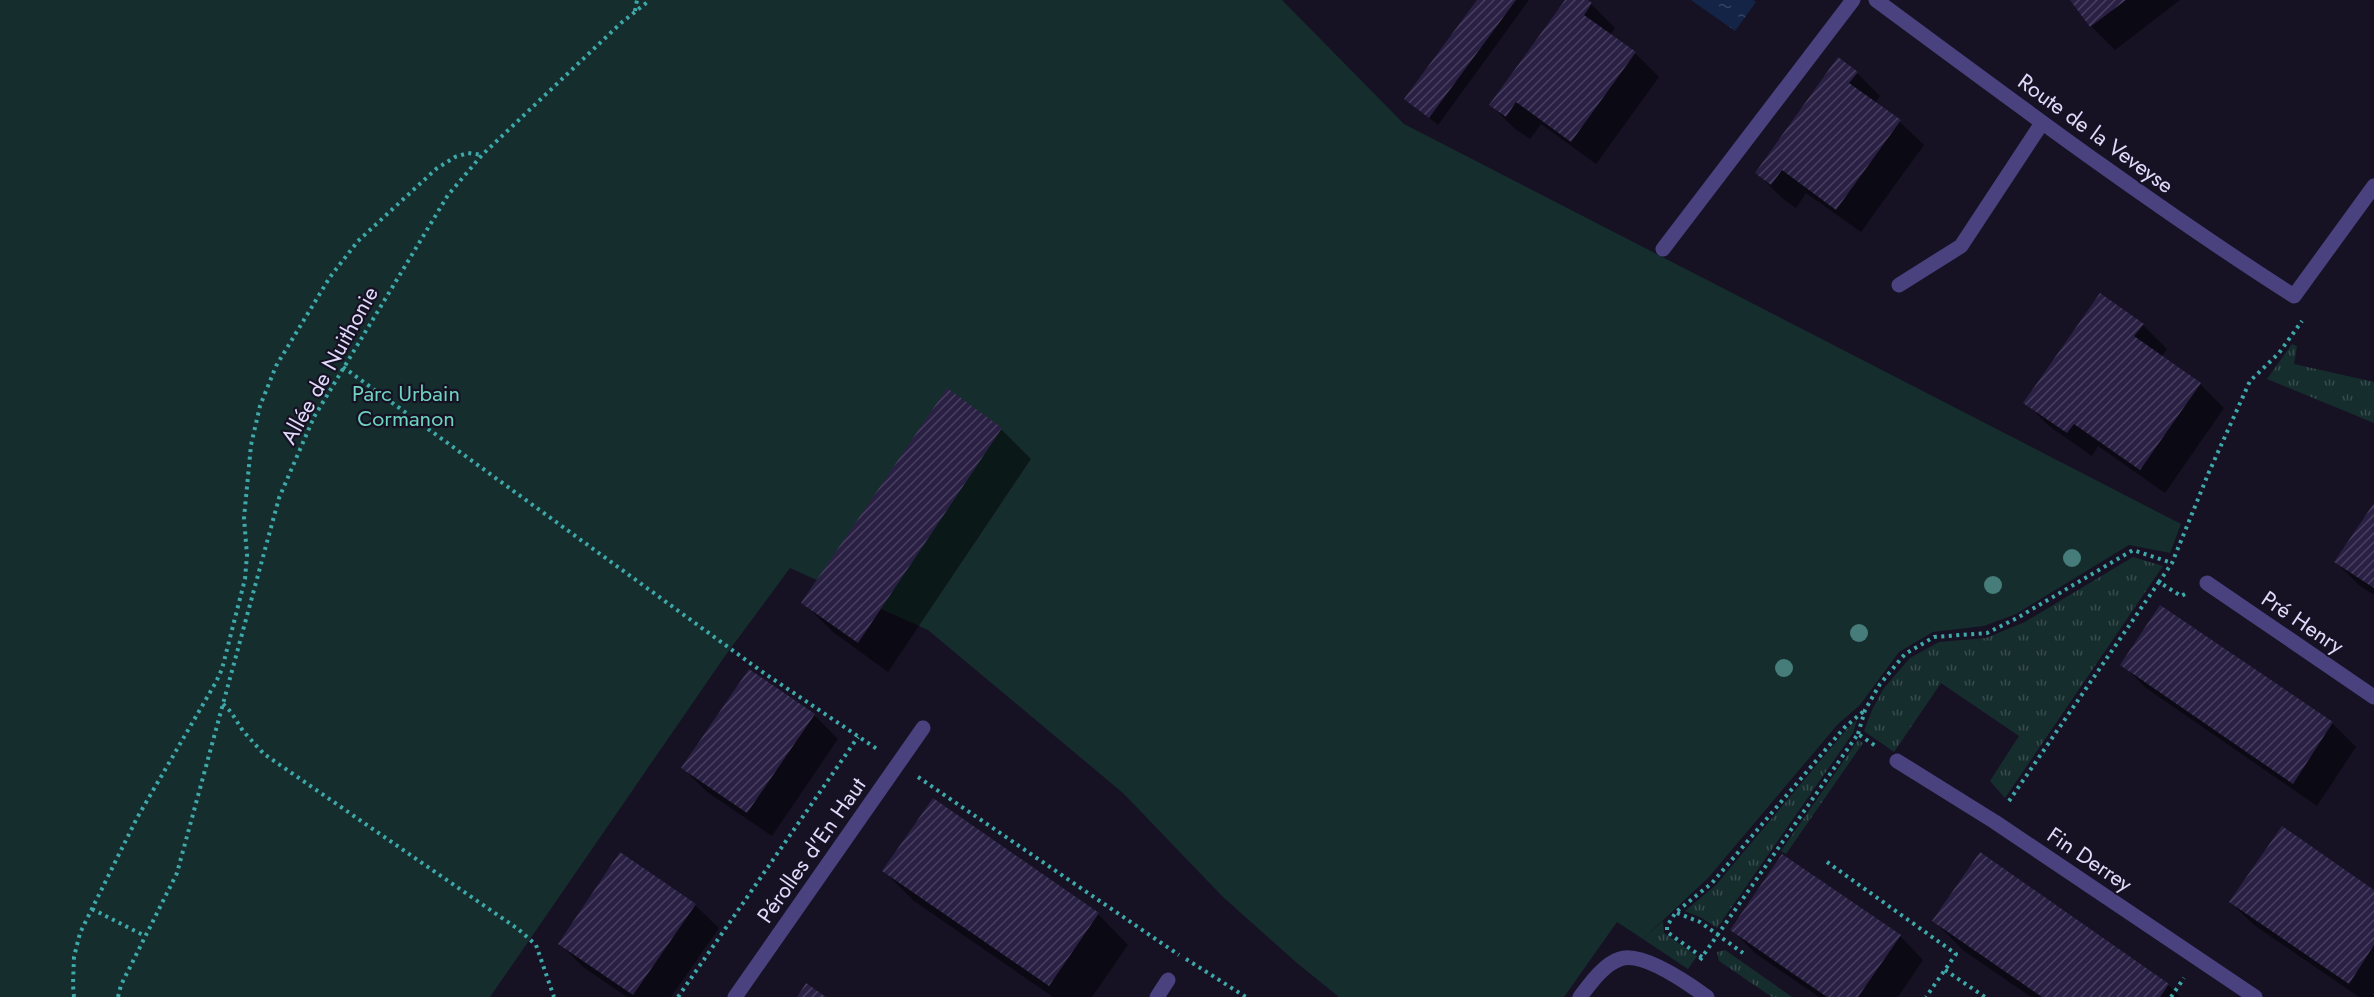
<svg xmlns="http://www.w3.org/2000/svg" width="2374" height="997" viewBox="0 0 2374 997" font-family="Jost,sans-serif">
<style>
.grass{fill:url(#grass-tufts)}
.park{fill:#162d2e}
.water{fill:url(#water-ripples)}
.shadow{fill:#0007}
.building{fill:url(#building-hatch)}
.lines{fill:none;stroke-linecap:round;stroke-linejoin:round}
.path{stroke:#3ea9aa;stroke-width:4;stroke-dasharray:3 4.5;stroke-linecap:butt}
.minor{stroke:#49427e;stroke-width:15}
.tree{fill:#467c7a}
.labels{text-anchor:middle;stroke-width:4.5;stroke-linejoin:round;paint-order:stroke}
.street-label{font-size:22px;fill:#e0dafb;stroke:#161224}
.park-label{font-size:22px;fill:#6ed3c1;stroke:#161224}
</style>
<defs>
<pattern id="grass-tufts" width="24" height="20" patternUnits="userSpaceOnUse" patternTransform="scale(1.5)"><rect width="24" height="20" fill="#162d2e"/><path d="M3 7l-1-3M5 7V3M7 7l1-3M15 17l-1-3M17 17v-4M19 17l1-3" fill="none" stroke="#384b4d"/></pattern>
<pattern id="water-ripples" width="26" height="14" patternUnits="userSpaceOnUse" patternTransform="scale(1.5)"><rect width="26" height="14" fill="#142446"/><path d="M2 4q2-2 4 0t4 0M15 11q2-2 4 0t4 0" fill="none" stroke="#364362"/></pattern>
<pattern id="building-hatch" width="6" height="6" patternUnits="userSpaceOnUse" patternTransform="scale(1.5)"><rect width="6" height="6" fill="#2a2043"/><path d="M-1 1l2-2M0 6l6-6M5 7l2-2" fill="none" stroke="#49405f"/></pattern>
</defs>
<rect width="100%" height="100%" fill="#161224"/>
<g class="grass">
<path d="M2292,344L2297,346L2294,364L2374,382V423L2267,379Z"/>
<path d="M2133,557L2163,566L2005,798L1990,781L2019,736L1941,683L1894,752L1864,731L1872,710L1884,688L1910,658L1939,642L1986,638L2025,622Z"/>
<path d="M1857,720L1853,733L1717,928L1702,918L1685,911L1716,885L1846,730Z"/>
<path d="M1858,740L1863,743L1786,854L1781,851Z"/>
<path d="M1663,921L1664,933L1697,956L1688,969L1643,939Z"/>
<path d="M1725,950L1792,997H1772L1719,961L1717,952Z"/>
</g>
<path class="park" d="M0,0H1282L1404,124L2181,524L2170,553L2129,545L2016,614L1984,626L1933,632L1899,652L1860,705L1838,724L1708,878L1643,939L1617,922L1564,997H1339L1297,963L1223,897L1123,793L928,630L790,568L725,656L490,997H0Z"/>
<path class="water" d="M1691,0H1753L1756,2L1735,31Z"/>
<g class="shadow">
<path d="M1479,0H1529L1438,125L1406,99Z"/>
<path d="M1567,0H1586L1591,4L1615,28L1610,35L1635,53L1659,77L1596,164L1541,124L1530,139L1515,129L1491,105Z"/>
<path d="M2072,0H2180L2115,50L2091,26Z"/>
<path d="M1857,73L1880,96L1875,103L1900,122L1924,145L1861,232L1806,193L1796,208L1781,197L1757,173Z"/>
<path d="M2143,325L2167,349L2161,357L2200,384L2224,408L2165,493L2098,446L2092,456L2049,426L2025,402Z"/>
<path d="M1001,429L1031,459L888,672L833,632L803,602Z"/>
<path d="M2374,506V595L2360,586L2336,562Z"/>
<path d="M2161,607L2332,723L2356,747L2317,806L2146,688L2122,664Z"/>
<path d="M750,671L814,715L838,739L772,836L707,792L683,768Z"/>
<path d="M933,801L1098,914L1128,945L1092,997H1053L914,901L884,871Z"/>
<path d="M2374,892V997H2359L2254,925L2230,902Z"/>
<path d="M695,905L719,928L671,997H627L583,967L559,943Z"/>
<path d="M1934,921L2168,985L2180,997H2031L1964,951Z"/>
<path d="M1732,930L1900,936L1923,960L1898,997H1819L1755,953Z"/>
</g>
<g class="building">
<path d="M1477,0H1516L1429,118L1404,99Z"/>
<path d="M1565,0H1588L1592,3L1584,15L1636,52L1571,142L1516,102L1506,117L1489,105Z"/>
<path d="M2070,0H2126L2090,27Z"/>
<path d="M1838,57L1858,72L1849,83L1901,120L1836,210L1782,170L1771,185L1755,173Z"/>
<path d="M2100,293L2144,324L2134,336L2201,383L2140,470L2074,424L2067,433L2023,403Z"/>
<path d="M947,388L1002,428L858,643L801,603Z"/>
<path d="M2374,503V588L2334,562Z"/>
<path d="M2160,605L2333,722L2293,784L2120,665Z"/>
<path d="M749,669L815,714L747,813L681,768Z"/>
<path d="M933,798L1099,913L1049,986L882,871Z"/>
<path d="M2282,826L2374,890V945L2349,984L2229,902Z"/>
<path d="M620,852L696,904L633,995L558,944Z"/>
<path d="M1980,852L2169,984L2160,997H2042L1932,921Z"/>
<path d="M1782,854L1901,935L1858,997H1827L1730,930Z"/>
<path d="M806,983L826,997H797Z"/>
</g>
<g class="lines">
<g class="path">
<path d="M635,11L637,0"/>
<path d="M343,367L761,671L877,749"/>
<path d="M2185,594L2181,596L2159,582L2172,563L2209,472L2250,381L2279,353L2302,321"/>
<path d="M223,704L231,712L243,731L264,754L518,929L536,945L554,997"/>
<path d="M1858,734L1865,710L1880,684L1905,654L1934,637L1987,633L2017,618L2133,550L2172,563"/>
<path d="M918,777L1179,955"/>
<path d="M2009,801L2159,582"/>
<path d="M1827,862L1956,954L1926,997"/>
<path d="M92,909L145,936"/>
<path d="M1677,913L1700,922L1743,953"/>
<path d="M1702,957L1667,932V926L1676,912L1712,883L1844,728L1865,710"/>
<path d="M1186,959L1246,997"/>
<path d="M1700,960L1858,734L1877,747"/>
<path d="M1945,970L1985,997"/>
<path d="M74,997L73,985L74,957L80,933L137,818L216,682L222,669L245,579L247,555L244,518L251,445L260,406L276,366L330,277L358,241L436,169L455,157L468,153L482,155"/>
<path d="M118,997L121,985L177,873L279,498L314,417L448,195L482,155L621,23L650,0"/>
<path d="M678,997L858,737"/>
<path d="M2171,997L2184,978"/>
</g>
<g class="minor">
<path d="M1876,0C2014,102 2150,204 2294,296L2374,186"/>
<path d="M1663,249L1853,0"/>
<path d="M1899,285L1961,246L2042,123"/>
<path d="M2207,583L2374,697"/>
<path d="M1897,761L1995,822L2255,997"/>
<path d="M735,997L923,728"/>
<path d="M1157,997L1168,980"/>
<path d="M1580,997C1590,984 1604,964 1620,959C1642,951 1689,984 1707,997"/>
</g>
</g>
<g class="tree">
<circle cx="2072" cy="558" r="9"/>
<circle cx="1993" cy="585" r="9"/>
<circle cx="1859" cy="633" r="9"/>
<circle cx="1784" cy="668" r="9"/>
</g>
<g class="labels">
<g class="street-label">
<text transform="translate(2096 133) rotate(36)" y="8">Route de la Veveyse</text>
<text transform="translate(329 365) rotate(-61)" y="8">Allée de Nuithonie</text>
<text transform="translate(2303 622) rotate(34)" y="8">Pré Henry</text>
<text transform="translate(811 850) rotate(-55)" y="8">Pérolles d'En Haut</text>
<text transform="translate(2090 859) rotate(34)" y="8">Fin Derrey</text>
</g>
<g class="park-label">
<text x="406" y="401">Parc Urbain<tspan x="406" dy="25">Cormanon</tspan></text>
</g>
</g>
</svg>
